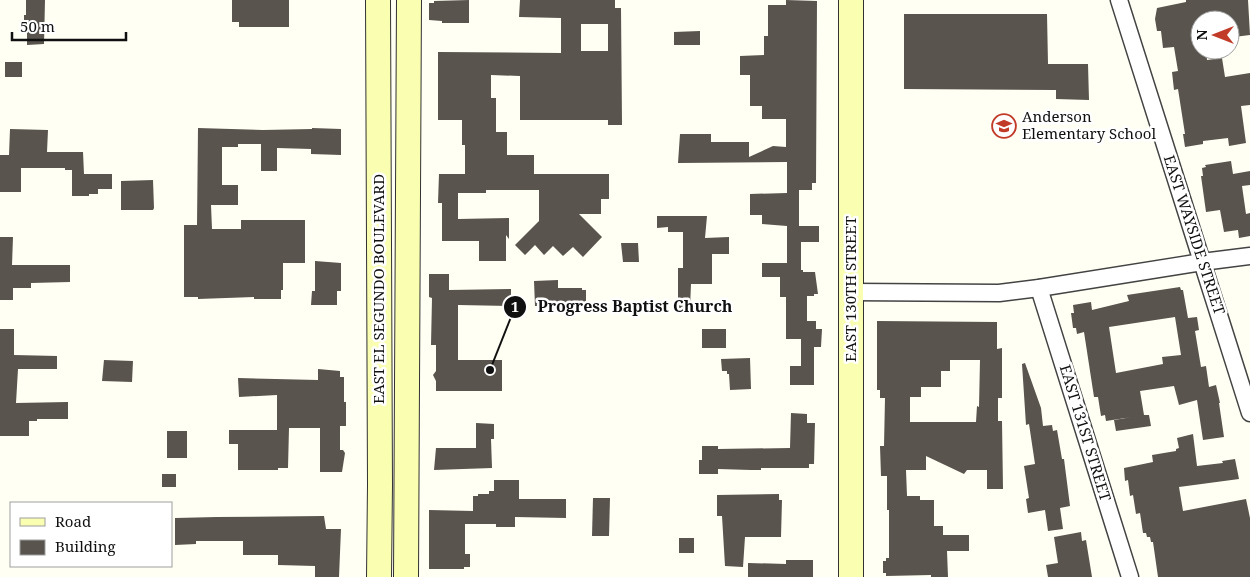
<svg xmlns="http://www.w3.org/2000/svg" width="1250" height="577" viewBox="0 0 1250 577" font-family="'Noto Serif',serif">
<style>
.building{fill:#59544d;fill-rule:evenodd}
.lines{fill:none;stroke-linecap:round;stroke-linejoin:round}
.street-casing{stroke:#434343;stroke-width:19}
.secondary-casing{stroke:#323232;stroke-width:26}
.street{stroke:#fff;stroke-width:16}
.secondary{stroke:#f9feb0;stroke-width:24}
.labels{text-anchor:middle;stroke-width:5;stroke-linejoin:round;paint-order:stroke}
.poi-label{font-size:15px;fill:#101010;stroke:#fff;text-anchor:start}
.street-label{font-size:15px;fill:#101010;stroke:#fff}
.leader{fill:none;stroke:#101010;stroke-width:2}
.callout-dot{fill:#101010;stroke:#fff;stroke-width:2}
.mark-label{font-size:15px;text-anchor:middle;font-weight:bold;fill:#fff}
.callout-label{font-size:16px;text-anchor:middle;font-weight:bold;fill:#101010;stroke:#fff;stroke-width:5;stroke-linejoin:round;paint-order:stroke}
</style>
<rect width="100%" height="100%" fill="#fffff4"/>
<g class="building">
<path d="M26,0H45L44,44L27,45V27H24V15H26Z"/>
<path d="M232,0H289V27H239V22H232Z"/>
<path d="M469,0V23H442V21L429,20V3H434V1Z"/>
<path d="M520,0H615V8H621L622,125H608V120H520V76L491,75V98H496V132H507V155H534V174H609V199H601V214H579L602,237L583,257L573,247L563,256L553,246L544,255L535,245L525,255L515,245L539,221V190H486V193H458V219L509,218V239L506,235V261H479V241H442V203H438L439,174H465V145H462V120H438V52L561,53V18L519,17ZM581,24H608V51H581Z"/>
<path d="M786,0L817,1L816,183H812V190H799V226H819V242H801V270H803V272H815L818,294H814V296H807V321H816V329H822L821,347H814V385H790V366H801V339H786V297H780V277H762V263H787V226L762,224V215H750V194L787,193V162L678,163L680,134H711V142H749V157L773,146L786,147V119H762V106H750V75H740V56L764,55V36H768V5H786Z"/>
<path d="M1186,0H1248L1250,35L1234,37L1231,20H1200V50H1206L1207,60L1222,58L1225,77L1250,73V105L1241,106L1246,143L1229,146L1228,138L1203,141V144L1185,147L1183,134H1185L1178,89L1174,90L1172,72L1178,71L1174,47L1163,48L1161,31H1157L1155,19L1157,8L1186,2Z"/>
<path d="M904,14H1047L1048,64H1088L1089,100L1056,99V90L904,89Z"/>
<path d="M700,31V45H674V32Z"/>
<rect x="5" y="62" width="17" height="15"/>
<path d="M198,128L263,130L312,129V128L341,129V155L311,154V149L277,148V171H261V144H238V147H222V185H238V205H211L212,229H241V220H305V263H283V290H281V299H254V297L198,299V297H184V225H197Z"/>
<path d="M10,129L48,130L47,152H83L84,174H112V189H98V194H89V196H72V170H65V168H21V192H0V155H9Z"/>
<path d="M1231,161L1233,174L1250,171V185L1242,186L1246,214L1250,213V236L1239,238L1238,230L1224,232L1220,210L1206,212L1201,176H1203L1202,168L1206,167L1205,165Z"/>
<path d="M153,180L154,208L153,210H121V181Z"/>
<path d="M657,216H707L705,238L729,237V254H712V284H691L690,308H678V268H683V232H668V227L657,228Z"/>
<path d="M0,237H13L12,265H70V282L31,283V288H13V300H0Z"/>
<path d="M621,243H638L639,262H623Z"/>
<path d="M315,261L341,263V291H337V305H311L312,291H315Z"/>
<path d="M429,274H449V290L511,289V306L458,305V360H502V391H436V381L433,375L436,371V345H431L432,298L429,297Z"/>
<path d="M558,280V288H582V290H586V305L535,306L534,281Z"/>
<path d="M1180,287L1181,290H1183L1188,318L1197,317L1199,330L1195,331L1201,367L1206,366L1209,387L1216,385L1220,403H1219L1224,437L1203,440L1197,400L1179,405L1174,386L1140,391L1144,415H1149L1151,426L1116,431L1114,420L1132,417L1106,421L1105,415L1101,416L1098,397H1094L1084,332L1077,334L1076,328H1073L1071,313H1074L1073,305L1091,302L1092,310L1129,301L1127,295ZM1175,317L1181,355L1162,357L1163,364L1116,373L1109,327Z"/>
<path d="M877,321L997,322V349L1002,348V398H998V421H1002L1003,489H987V470H967L964,474L926,456V470H906L907,496H920V500H934V526H943V535H969V551H947L948,577H931V575L886,576V573H883V561H886V558H889V510H887V476H881L880,446H884L885,398H880V390H877ZM950,360H980L979,407L977,406L976,422H910V397H921V387H941V371H950Z"/>
<path d="M0,329H14V355L57,356V369H18L16,403L68,402V419H37V421H29V436H0Z"/>
<rect x="702" y="329" width="24" height="19"/>
<path d="M750,358L751,389L730,390L729,374H727V371H722L721,359Z"/>
<path d="M104,360L133,361L132,382L102,381Z"/>
<path d="M1025,363L1041,408L1043,426L1052,425L1053,431L1057,430L1062,459H1064L1070,506L1060,508L1063,529L1048,531L1045,510L1028,513L1026,499L1029,498L1024,466L1035,464L1029,424L1026,425L1022,364Z"/>
<path d="M318,369L340,371V377H344V402H346V426H340V450H343L345,453L342,472H320V428H289L288,468H278V470H238V444H229V430H277V395L239,397L238,378L318,380Z"/>
<path d="M791,413L807,414V423H815L814,464H809V468H761V470H751L718,469V474H699V460H702V446H718V449L790,448Z"/>
<path d="M476,423L494,424V439H491L492,468L434,470L436,448H476Z"/>
<rect x="167" y="431" width="20" height="27"/>
<path d="M1193,434L1197,466L1223,463L1222,461L1235,459L1239,479L1179,487L1183,511L1246,499L1250,518V577H1158L1153,542H1151L1150,537H1147L1146,533H1143L1140,513L1136,514L1133,495L1130,496L1128,480L1125,481L1124,468L1153,462L1152,455L1176,451V449L1179,448L1177,438Z"/>
<rect x="162" y="474" width="14" height="13"/>
<path d="M494,480H519V499H566V518L515,517V527H496V524H465V554H470V567H464V569H429V510L473,511V496H478V494H489V491H494Z"/>
<path d="M779,494V500H782L781,537H745L743,567L725,566L722,516H717V495Z"/>
<path d="M593,498H610L609,536H592Z"/>
<path d="M324,516L326,529H341L339,577H315V566L278,565V555H243V541H196V544L175,545V518L217,517Z"/>
<path d="M1081,532L1082,541L1086,540L1092,577H1048L1046,565L1058,563L1054,537Z"/>
<rect x="679" y="538" width="15" height="15"/>
<path d="M786,560H813V577H748V563L786,564Z"/>
</g>
<g class="lines">
<g class="street-casing">
<g id="street">
<path d="M1119,0L1250,413"/>
<path d="M1039,288L1130,577"/>
<path d="M851,292L999,293L1039,288L1202,262L1250,256"/>
</g>
</g>
<g class="secondary-casing">
<g id="secondary">
<path d="M378,0L380,485L379,577"/>
<path d="M406,577L409,0"/>
<path d="M851,577V0"/>
</g>
</g>
<use href="#street" class="street"/>
<use href="#secondary" class="secondary"/>
</g>
<defs>
<g id="school-ring" transform="scale(1.25)"><circle r="9.5" fill="#fff" stroke="#c13b28" stroke-width="1.5"/><path d="M0-5L7-2L0 1L-7-2ZM-4 1L0 2.5L4 1V4Q0 6-4 4Z" fill="#c13b28"/></g>
</defs>
<g fill-rule="evenodd">
<use href="#school-ring" x="1004" y="126"/>
</g>
<g class="labels">
<g class="poi-label">
<text x="1022" y="122">Anderson<tspan x="1022" dy="17">Elementary School</tspan></text>
</g>
<g class="street-label">
<text transform="translate(1194 235) rotate(72)" y="5">EAST WAYSIDE STREET</text>
<text transform="translate(379 289) rotate(-90)" y="5">EAST EL SEGUNDO BOULEVARD</text>
<text transform="translate(851 289) rotate(-90)" y="5">EAST 130TH STREET</text>
<text transform="translate(1085 433) rotate(73)" y="5">EAST 131ST STREET</text>
</g>
</g>
<path class="leader" d="M490 370L515 307"/>
<g class="callout-dot">
<circle cx="490" cy="370" r="5"/>
<circle cx="515" cy="307" r="12"/>
</g>
<g class="mark-label">
<text x="515" y="312">1</text>
</g>
<g class="callout-label">
<text x="635" y="312">Progress Baptist Church</text>
</g>
<rect x="10" y="502" width="162" height="65" fill="#ffffff" stroke="#9f9f9f"/>
<rect x="20" y="518" width="25" height="8" fill="#f9feb0" stroke="#9f9f9f"/>
<text x="55" y="527" font-size="15" fill="#101010">Road</text>
<rect x="20" y="540" width="25" height="15" fill="#59544d" stroke="#9f9f9f"/>
<text x="55" y="552" font-size="15" fill="#101010">Building</text>
<g transform="translate(1215 35) rotate(270)"><circle r="24" fill="#ffffff" stroke="#9f9f9f"/>
<path d="M0-4L9 19L0 12L-9 19Z" fill="#c13b28"/>
<text y="-8" font-size="14" font-weight="bold" text-anchor="middle" fill="#101010">N</text>
</g>
<path d="M12 32v8h114v-8" fill="none" stroke="#101010" stroke-width="2.5"/>
<text x="20" y="32" font-size="15" fill="#101010" stroke="#ffffff" stroke-width="4" paint-order="stroke">50 m</text>
</svg>
